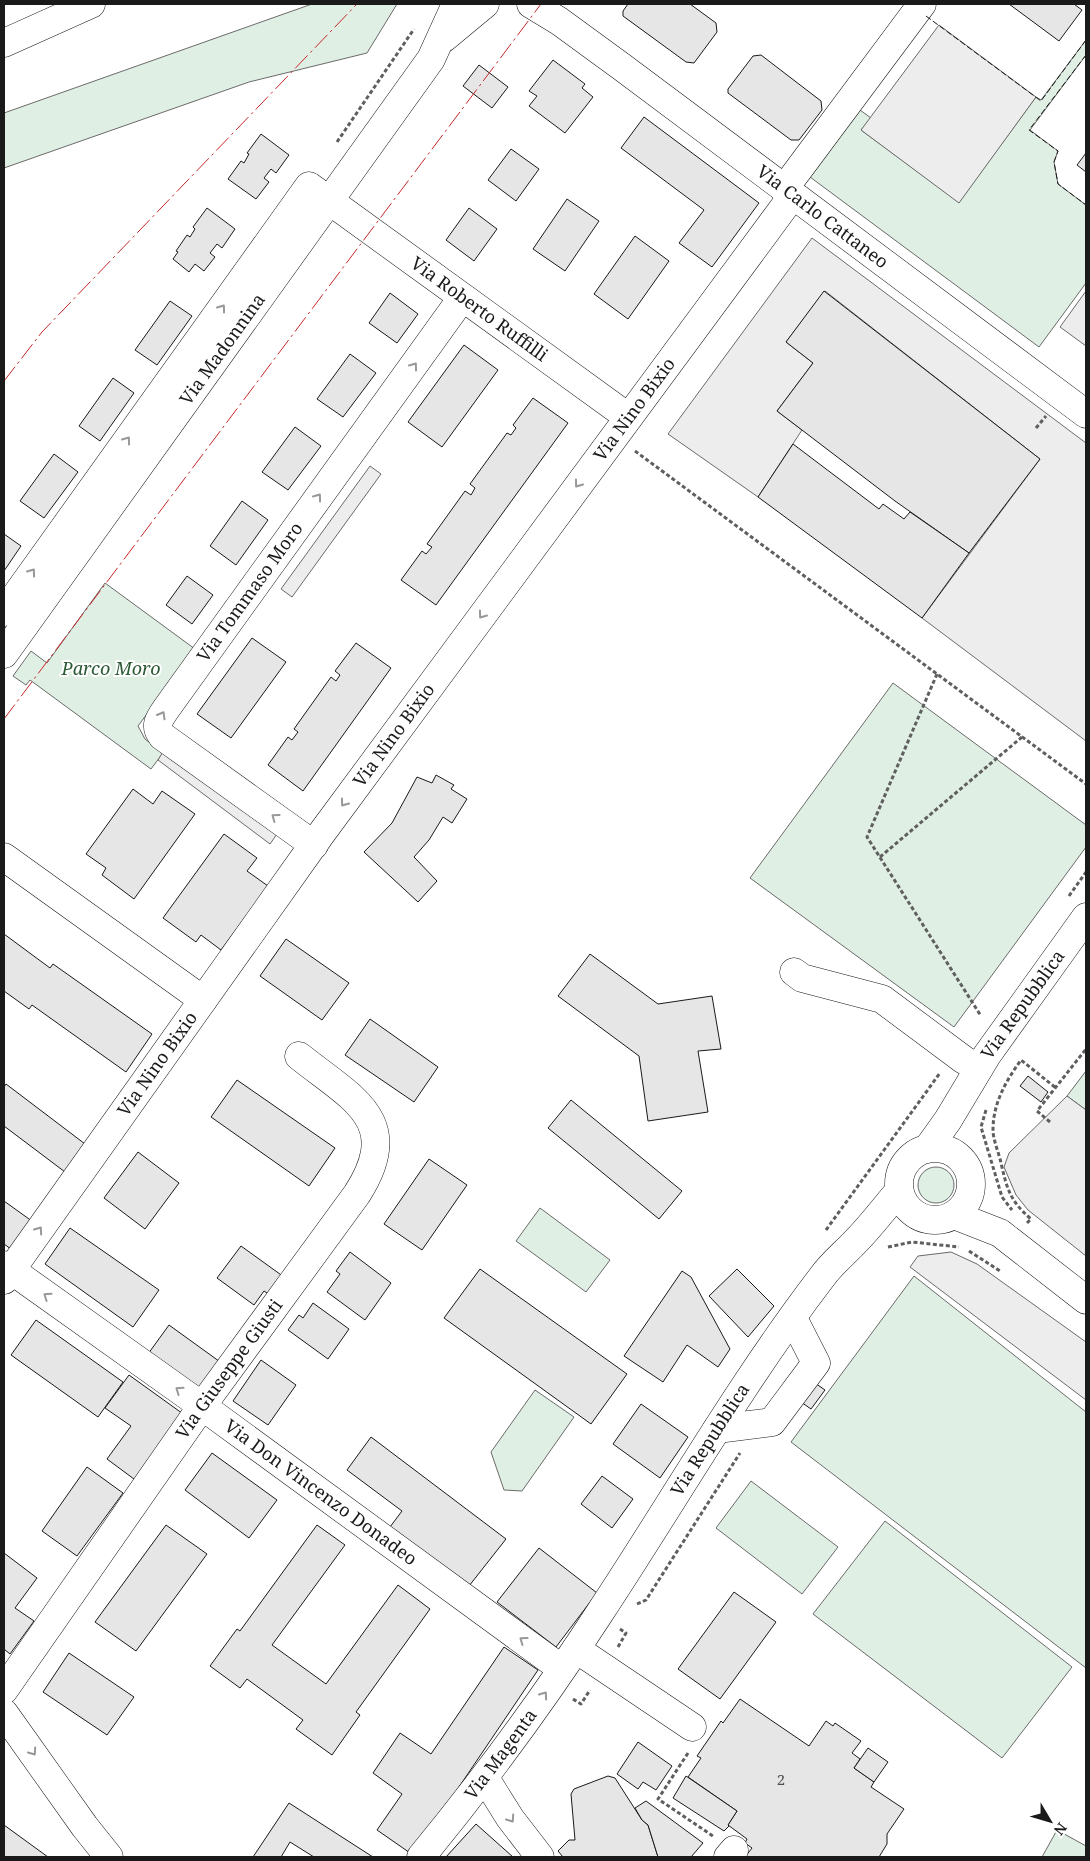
<svg xmlns="http://www.w3.org/2000/svg" width="1090" height="1861" viewBox="0 0 1090 1861" font-family="'Noto Serif',serif">
<style>
.green{fill:#e0efe3;stroke:#6a6a6a}
.parking{fill:#ededed;stroke:#6a6a6a}
.building{fill:#e6e6e6;stroke:#1a1a1a}
.lines{fill:none;stroke-linecap:round;stroke-linejoin:round}
.minor-casing{stroke:#1a1a1a;stroke-width:29}
.path{stroke:#5f5f5f;stroke-width:3;stroke-dasharray:4 2.5;stroke-linecap:butt}
.minor{stroke:#fff;stroke-width:28}
.fence{stroke:#1a1a1a;stroke-width:1;stroke-dasharray:6 2.5;stroke-linecap:butt}
.power{stroke:#c62828;stroke-width:1;stroke-dasharray:18 4 2.5 4;stroke-linecap:butt}
.oneway{stroke:#989898}
.labels{text-anchor:middle;stroke-width:4;stroke-linejoin:round;paint-order:stroke}
.number-label{font-size:15px;fill:#4d4d4d}
.street-label{font-size:18px;fill:#1a1a1a;stroke:#fff}
.park-label{font-size:18px;font-style:italic;fill:#2b5a34;stroke:#fff}
</style>
<rect width="100%" height="100%" fill="#fff"/>
<g class="green">
<path d="M312,4H397L367,53L249,82L4,168V113Z"/>
<path d="M1086,40V55L1030,130L1058,151L1054,162L1058,184L1086,205V283L1039,347L810,177L860,110L871,118L861,130L959,202L1036,97L1041,100Z"/>
<path d="M105,583L195,649L138,726L145,739L163,753L151,769L30,680L26,685L13,676L31,651L47,663Z"/>
<path d="M893,683L1086,825V847L954,1027L750,878Z"/>
<path d="M1086,1071V1110L1067,1096Z"/>
<circle cx="936" cy="1185" r="18"/>
<path d="M540,1208L610,1260L586,1292L516,1241Z"/>
<path d="M914,1276L1086,1412V1668L791,1442Z"/>
<path d="M535,1390L574,1417L522,1491L504,1490L491,1452Z"/>
<path d="M751,1481L838,1547L802,1594L716,1528Z"/>
<path d="M885,1521L1072,1667L1002,1758L813,1614Z"/>
<path d="M1057,1830L1086,1846V1857H1042Z"/>
</g>
<g class="parking">
<path d="M939,25L1036,97L959,203L861,130Z"/>
<path d="M812,238L1086,443V741L922,618L1040,459L825,291L786,342L813,363L777,411L802,430L758,497L668,434Z"/>
<path d="M1086,291V346L1060,327Z"/>
<path d="M370,466L381,474L292,597L281,589Z"/>
<path d="M164,750L277,834L270,844L158,760Z"/>
<path d="M1067,1096L1086,1110V1256L1028,1210L1016,1195L1004,1167L1009,1153Z"/>
<path d="M951,1252L977,1264L1086,1342V1400L910,1267L918,1256Z"/>
</g>
<g class="building">
<path d="M628,4H690L716,23L717,32L694,63L686,62L623,16V11Z"/>
<path d="M1009,4H1074L1082,10L1059,41Z"/>
<path d="M761,55L821,101L822,110L799,140H791L728,93V89L753,56Z"/>
<path d="M553,60L585,84L582,88L593,97L565,133L529,106L537,96L529,91Z"/>
<path d="M479,65L508,87L492,108L463,86Z"/>
<path d="M644,117L759,203L712,267L679,243L704,210L621,148Z"/>
<path d="M261,134L289,155L276,173L271,169L264,178L269,182L256,199L228,179L241,161L244,163L249,154L247,153Z"/>
<path d="M511,149L539,169L516,201L488,180Z"/>
<path d="M1086,153V172L1077,165Z"/>
<path d="M567,199L599,221L565,271L533,249Z"/>
<path d="M207,208L235,229L222,248L217,244L210,253L215,257L204,271L195,264L189,272L173,259L178,252L176,251L187,235L190,237L195,229L193,227Z"/>
<path d="M469,208L497,229L474,261L446,240Z"/>
<path d="M635,236L669,261L628,319L594,294Z"/>
<path d="M824,291L1040,459L969,553L895,501L777,411L813,363L786,342Z"/>
<path d="M390,293L418,314L397,343L369,323Z"/>
<path d="M170,301L192,316L157,365L135,350Z"/>
<path d="M464,345L498,370L442,447L408,422Z"/>
<path d="M350,354L376,373L343,417L317,399Z"/>
<path d="M113,378L134,393L100,441L79,426Z"/>
<path d="M533,398L568,423L436,605L401,580L422,551L426,554L432,547L427,544L465,491L471,495L475,488L470,484L507,433L511,435L516,428L513,425Z"/>
<path d="M295,427L321,446L288,490L262,472Z"/>
<path d="M793,444L879,509L883,504L904,519L910,512L969,553L922,618L758,497Z"/>
<path d="M54,454L78,472L44,518L20,501Z"/>
<path d="M242,501L268,520L236,565L210,546Z"/>
<path d="M4,534L21,546L4,571Z"/>
<path d="M187,576L213,595L192,624L166,605Z"/>
<path d="M252,638L286,662L231,738L197,714Z"/>
<path d="M356,643L391,668L303,791L268,765L288,737L292,740L298,732L294,729L331,677L336,681L340,675L335,671Z"/>
<path d="M436,775L454,785L451,789L467,799L452,823L443,817L429,840L414,857L437,881L418,902L364,852L392,823L417,777L432,783Z"/>
<path d="M133,789L153,804L162,791L195,814L134,899L102,875L106,868L86,854Z"/>
<path d="M224,834L257,858L247,871L268,886L221,950L201,935L196,942L163,918Z"/>
<path d="M4,934L50,968L53,964L152,1034L126,1072L32,1005L29,1009L4,991Z"/>
<path d="M286,939L349,983L322,1020L260,976Z"/>
<path d="M590,954L658,1004L712,996L721,1049L698,1051L708,1112L648,1121L639,1056L558,996Z"/>
<path d="M370,1019L438,1067L414,1102L345,1055Z"/>
<path d="M1028,1076L1048,1092L1041,1102L1020,1086Z"/>
<path d="M237,1080L335,1148L309,1186L211,1117Z"/>
<path d="M6,1084L89,1147L69,1175L4,1126V1087Z"/>
<path d="M571,1100L682,1191L659,1219L548,1128Z"/>
<path d="M138,1152L179,1183L145,1229L104,1198Z"/>
<path d="M429,1159L467,1185L422,1250L384,1224Z"/>
<path d="M4,1201L36,1224L15,1252L4,1244Z"/>
<path d="M70,1228L159,1290L133,1327L45,1264Z"/>
<path d="M241,1246L284,1277L270,1295L264,1291L254,1305L217,1278Z"/>
<path d="M350,1252L391,1283L365,1320L327,1292L340,1274L336,1271Z"/>
<path d="M480,1269L627,1374L591,1424L444,1318Z"/>
<path d="M737,1269L774,1306L748,1337L709,1296Z"/>
<path d="M682,1271L691,1277L730,1349L718,1367L687,1345L663,1382L624,1356Z"/>
<path d="M313,1303L349,1329L328,1359L288,1330L299,1315L303,1318Z"/>
<path d="M36,1320L123,1382L98,1417L11,1355Z"/>
<path d="M169,1325L223,1364L202,1394L148,1354Z"/>
<path d="M261,1360L296,1385L268,1425L233,1401Z"/>
<path d="M802,1374L825,1390L811,1409L788,1393Z"/>
<path d="M129,1375L186,1416L138,1482L107,1459L131,1426L105,1408Z"/>
<path d="M641,1404L688,1437L660,1478L613,1444Z"/>
<path d="M371,1437L506,1539L469,1586L390,1527L402,1511L347,1470Z"/>
<path d="M212,1453L277,1500L249,1538L185,1490Z"/>
<path d="M87,1467L123,1493L77,1556L42,1531Z"/>
<path d="M602,1476L633,1499L612,1528L581,1504Z"/>
<path d="M166,1525L207,1554L136,1651L95,1622Z"/>
<path d="M317,1525L345,1545L272,1645L326,1684L398,1585L430,1609L356,1712L360,1715L332,1755L296,1729L303,1720L247,1679L240,1688L210,1666L237,1629L240,1631Z"/>
<path d="M539,1548L597,1593L556,1647L497,1602Z"/>
<path d="M4,1553L37,1578L15,1608L34,1621L10,1654L4,1649Z"/>
<path d="M734,1592L776,1622L720,1699L678,1669Z"/>
<path d="M504,1647L538,1670L413,1855L377,1830L402,1794L373,1773L400,1733L431,1754Z"/>
<path d="M69,1653L134,1697L107,1735L43,1692Z"/>
<path d="M740,1699L809,1746L826,1721L833,1726L835,1723L861,1741L852,1753L860,1759L854,1768L874,1782L871,1787L904,1809L887,1834V1844L879,1857H745L752,1848L745,1843L747,1839L728,1825L737,1811L688,1777L701,1758L697,1756L721,1721L723,1723Z"/>
<path d="M638,1742L672,1766L656,1790L643,1782L638,1789L617,1774Z"/>
<path d="M868,1748L888,1762L874,1782L854,1768Z"/>
<path d="M608,1776L615,1778L642,1820L648,1825L658,1857H563L558,1851L569,1840H575L571,1794L574,1789Z"/>
<path d="M686,1776L737,1811L728,1825L729,1826L724,1831L673,1798Z"/>
<path d="M646,1801L703,1843L691,1857H658L648,1825L642,1820L635,1808Z"/>
<path d="M289,1803L373,1857H314L290,1842L281,1857H253Z"/>
<path d="M476,1824L513,1857H446Z"/>
<path d="M4,1825L48,1857H4Z"/>
</g>
<g class="lines">
<g class="minor-casing">
<g id="minor">
<path id="s1" d="M531,4L559,21L622,67L1086,414"/>
<path d="M444,38L485,4"/>
<path d="M4,43L91,4"/>
<path d="M784,189L922,4"/>
<path id="s2" d="M4,612L309,186L628,417"/>
<path id="s3" d="M4,654L431,59L456,4"/>
<path id="s4" d="M314,845L162,736C154,726 159,719 166,709L462,298"/>
<path d="M4,857L203,1000"/>
<path d="M794,972L802,978L882,999L964,1060L979,1068"/>
<circle cx="935" cy="1184" r="36"/>
<path id="s5" d="M928,1148L948,1120L987,1055L1086,917"/>
<path d="M954,1215L1000,1233L1086,1300"/>
<path id="s6" d="M4,1265L202,1406L562,1669"/>
<path id="s7" d="M4,1280L321,834L793,195"/>
<path d="M717,1429L772,1422L816,1363L793,1318"/>
<path d="M576,1649L692,1727"/>
<path id="s8" d="M4,1690L202,1406L357,1194C405,1120 351,1098 299,1056"/>
<path d="M4,1713L85,1827L109,1857"/>
<path d="M485,1778L510,1818L540,1857"/>
<path id="s9" d="M421,1857C485,1779 544,1699 599,1614C673,1502 740,1384 822,1277C832,1263 845,1253 856,1241C871,1226 885,1207 899,1191"/>
<path d="M728,1857L734,1850"/>
</g>
</g>
<g class="path">
<path d="M337,142L414,29"/>
<path d="M1036,428L1046,416"/>
<path d="M635,451L1086,784"/>
<path d="M937,674L867,837L981,1016"/>
<path d="M880,857L1022,737"/>
<path d="M1069,896L1086,872"/>
<path d="M986,1110L981,1127L1002,1197L1012,1210"/>
<path d="M1050,1122L1037,1111L1086,1049"/>
<path d="M1027,1223L1031,1219C1010,1201 1007,1189 1001,1163C999,1153 993,1140 993,1130C993,1103 1006,1081 1021,1060L1056,1088"/>
<path d="M826,1230L940,1073"/>
<path d="M888,1247L912,1242L959,1247"/>
<path d="M969,1251L1000,1271"/>
<path d="M637,1604L646,1600L740,1453"/>
<path d="M618,1647L626,1633L620,1629"/>
<path d="M573,1699L581,1704L590,1690"/>
<path d="M688,1753L658,1799L713,1836"/>
</g>
<use href="#minor" class="minor"/>
<g class="fence">
<path d="M926,16L1041,101L1086,40"/>
<path d="M1086,55L1029,130L1058,151L1054,162L1058,184L1086,205"/>
</g>
<g class="power">
<path d="M4,381L42,332L357,4"/>
<path d="M4,719L541,4"/>
</g>
</g>
<defs><path id="oneway-chevron" d="M-2-3.5L2.5 0L-2 3.5" fill="none" stroke-width="1.6" stroke-linecap="round" stroke-linejoin="round" transform="scale(1.25)"/></defs>
<g class="oneway">
<use href="#oneway-chevron" transform="translate(222 308) rotate(-54)"/>
<use href="#oneway-chevron" transform="translate(414 366) rotate(-54)"/>
<use href="#oneway-chevron" transform="translate(127 440) rotate(-54)"/>
<use href="#oneway-chevron" transform="translate(578 484) rotate(126)"/>
<use href="#oneway-chevron" transform="translate(318 497) rotate(-54)"/>
<use href="#oneway-chevron" transform="translate(32 572) rotate(-54)"/>
<use href="#oneway-chevron" transform="translate(482 615) rotate(126)"/>
<use href="#oneway-chevron" transform="translate(162 715) rotate(-60)"/>
<use href="#oneway-chevron" transform="translate(344 803) rotate(126)"/>
<use href="#oneway-chevron" transform="translate(275 817) rotate(-144)"/>
<use href="#oneway-chevron" transform="translate(39 1230) rotate(-55)"/>
<use href="#oneway-chevron" transform="translate(47 1296) rotate(-145)"/>
<use href="#oneway-chevron" transform="translate(179 1390) rotate(-145)"/>
<use href="#oneway-chevron" transform="translate(523 1640) rotate(-144)"/>
<use href="#oneway-chevron" transform="translate(544 1695) rotate(-55)"/>
<use href="#oneway-chevron" transform="translate(33 1752) rotate(55)"/>
<use href="#oneway-chevron" transform="translate(511 1819) rotate(55)"/>
</g>
<g class="labels">
<g class="number-label">
<text x="781" y="1785">2</text>
</g>
<g class="street-label">
<text dy="6" stroke="none"><textPath href="#s1" startOffset="361">Via Carlo Cattaneo</textPath></text>
<text dy="6" stroke="none"><textPath href="#s2" startOffset="734">Via Roberto Ruffilli</textPath></text>
<text dy="6" stroke="none"><textPath href="#s3" startOffset="375">Via Madonnina</textPath></text>
<text dy="6" stroke="none"><textPath href="#s7" startOffset="1075">Via Nino Bixio</textPath></text>
<text dy="6" stroke="none"><textPath href="#s4" startOffset="361">Via Tommaso Moro</textPath></text>
<text dy="6" stroke="none"><textPath href="#s7" startOffset="670">Via Nino Bixio</textPath></text>
<text dy="6" stroke="none"><textPath href="#s5" startOffset="172">Via Repubblica</textPath></text>
<text dy="6" stroke="none"><textPath href="#s7" startOffset="265">Via Nino Bixio</textPath></text>
<text dy="6" stroke="none"><textPath href="#s8" startOffset="392">Via Giuseppe Giusti</textPath></text>
<text dy="6" stroke="none"><textPath href="#s9" startOffset="508">Via Repubblica</textPath></text>
<text dy="6" stroke="none"><textPath href="#s6" startOffset="390">Via Don Vincenzo Donadeo</textPath></text>
<text dy="6" stroke="none"><textPath href="#s9" startOffset="130">Via Magenta</textPath></text>
</g>
<g class="park-label">
<text x="111" y="675">Parco Moro</text>
</g>
</g>
<rect width="1090" height="1861" fill="none" stroke="#1a1a1a" stroke-width="10"/>
<g transform="translate(1050 1821) rotate(128)" stroke="#ffffff" stroke-width="4" paint-order="stroke">
<path d="M0-4L9 19L0 12L-9 19Z" fill="#1a1a1a"/>
<text y="-8" font-size="14" font-weight="bold" text-anchor="middle" fill="#1a1a1a">N</text>
</g>
</svg>
